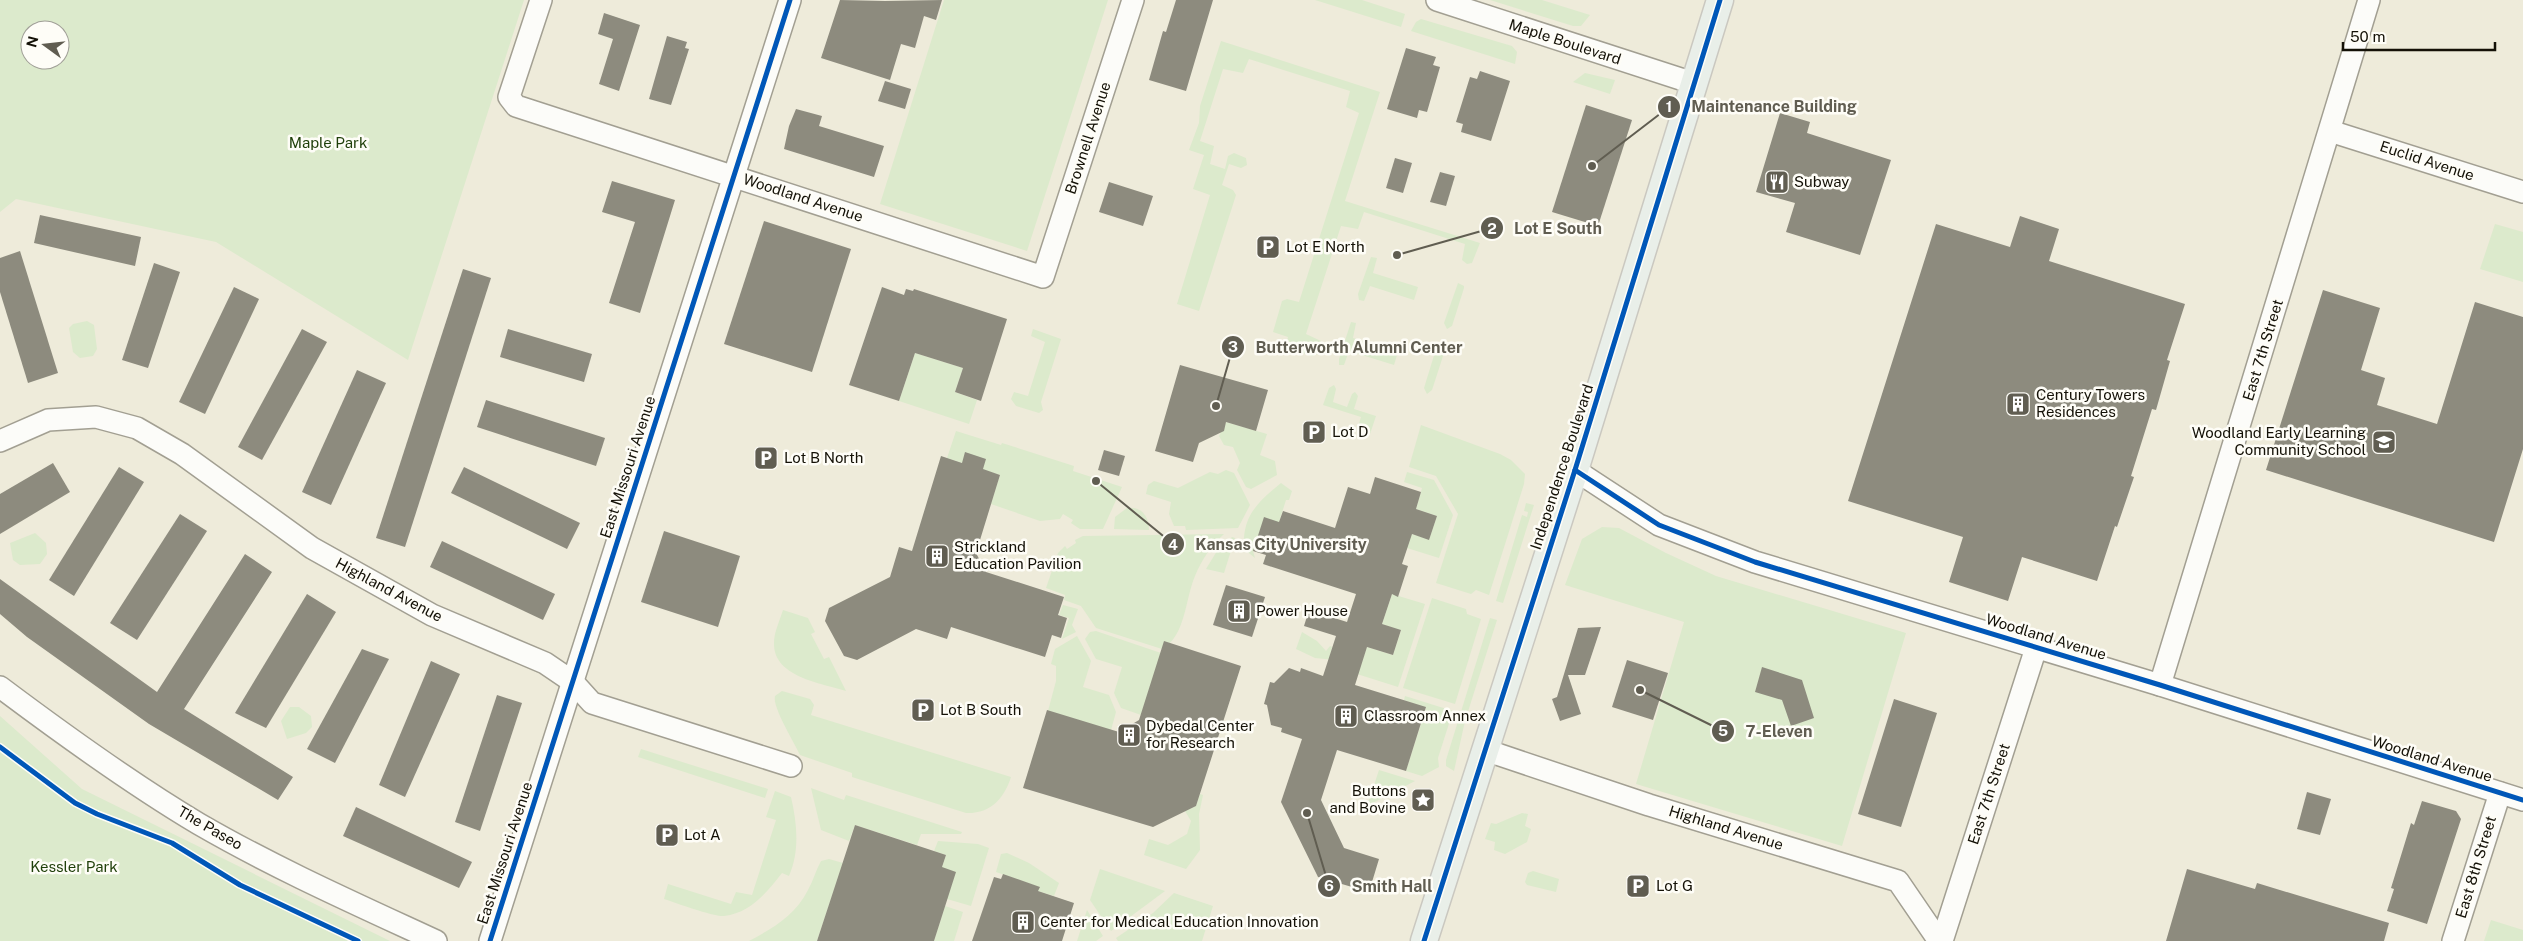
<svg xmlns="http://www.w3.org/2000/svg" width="2523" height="941" viewBox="0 0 2523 941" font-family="'Public Sans',sans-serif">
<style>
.green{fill:#dceacc;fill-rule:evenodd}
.building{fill:#8d8b7e}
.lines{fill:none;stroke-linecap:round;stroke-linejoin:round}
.minor-casing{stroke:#a29f92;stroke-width:24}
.major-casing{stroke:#cac8c0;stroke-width:29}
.minor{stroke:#fcfcf9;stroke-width:21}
.major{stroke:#e9efe9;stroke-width:26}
.cycleway-casing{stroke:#fefdf7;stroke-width:8}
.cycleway{stroke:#0057b8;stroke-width:5}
.labels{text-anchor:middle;stroke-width:5;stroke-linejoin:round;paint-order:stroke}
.street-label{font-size:15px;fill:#141107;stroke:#fefdf7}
.park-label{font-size:15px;fill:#1f3f09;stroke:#fefdf7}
.poi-label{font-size:15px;fill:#141107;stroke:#fefdf7;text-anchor:start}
.leader{fill:none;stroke:#605d51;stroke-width:2}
.callout-dot{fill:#605d51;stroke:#fefdf7;stroke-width:2}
.mark-label{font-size:15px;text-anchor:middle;font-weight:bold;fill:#fff}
.callout-label{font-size:16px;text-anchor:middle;font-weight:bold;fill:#605d51;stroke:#fefdf7;stroke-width:5;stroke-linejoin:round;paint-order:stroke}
</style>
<rect width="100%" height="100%" fill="#eeebda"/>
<g class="green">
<path d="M0,0H524L408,360L216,242L16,199L0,212ZM30,30H60V60H30Z"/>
<path d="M944,0H1108L1027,251L880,204Z"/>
<path d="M1315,0H1362L1405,14L1401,27Z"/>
<path d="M1490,0H1542L1590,15L1581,26H1573Z"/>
<path d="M1421,19L1512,46L1517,52L1515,64L1411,31L1416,22Z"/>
<path d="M1221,41L1380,92L1345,201L1480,243L1472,263L1467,264L1462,260L1465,244L1364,212L1358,229L1341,226L1306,334L1321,341L1318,354L1312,356L1285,347L1288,337L1273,332L1282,301L1287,299L1299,302L1359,113L1346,107L1350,91L1249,59L1243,73L1223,69L1200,141L1214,146L1210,164L1225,169L1228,156L1234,153L1246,158L1247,165L1241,168L1229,164L1222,185L1233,190L1236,195L1199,311L1177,304L1210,195L1193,189L1204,155L1189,150L1199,123L1200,106Z"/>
<path d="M1585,73L1615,80L1610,94L1573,82Z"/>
<path d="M2495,224L2523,232V282L2480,269Z"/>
<path d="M1371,257L1377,258L1373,273L1418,287L1414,300L1370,286L1364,301L1359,300L1358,294Z"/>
<path d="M1458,283L1464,286V288L1452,326L1447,329L1444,323Z"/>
<path d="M87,321L94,325L97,349L93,356L80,358L73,352L69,328L73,324Z"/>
<path d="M1351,322L1356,323L1353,338L1398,352L1394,365L1349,351L1344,365H1339V359Z"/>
<path d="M1033,329L1061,339L1041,402L1043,410L1039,413L1016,406L1011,399L1014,392L1028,396L1045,342L1031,336Z"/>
<path d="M1441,348L1444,353L1432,390L1427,394L1424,388L1436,349Z"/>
<path d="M915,353L963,368L955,392L977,400L969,424L899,401Z"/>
<path d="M1334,385L1336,389L1333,402L1347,407L1352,394L1355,392L1358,396L1354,409L1376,416L1370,434L1357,430L1361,417L1323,405L1329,388Z"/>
<path d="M1226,422L1267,434L1260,455L1275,461L1277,475L1251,489L1246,487L1237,470L1240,463L1233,447L1224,445L1219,436Z"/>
<path d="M1421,425L1500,454L1511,460L1525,474L1524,484L1489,595L1476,590L1471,594L1436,583L1458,514L1436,476L1409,467Z"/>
<path d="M956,431L1001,445L1002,443L1074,466L1073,471L1122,487L1103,529H1080L1071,523L1073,520L1063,514L1060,519L1040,521L991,504L1000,475L947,458Z"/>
<path d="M1226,470L1234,473L1250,505L1238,528L1186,530L1185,526H1174L1169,514L1171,502L1146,494L1148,485L1154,481L1178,488L1210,472L1218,474Z"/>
<path d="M1407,472L1434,480L1453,515L1439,558L1407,548L1411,534L1429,539L1437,516L1416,509L1422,488L1404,482Z"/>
<path d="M1281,483L1292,491L1289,500H1286L1279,522L1253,551L1255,558L1244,549C1242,516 1257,503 1281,483Z"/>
<path d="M1526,503L1534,505L1503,603L1496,601L1522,515L1527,517L1528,512L1524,511Z"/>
<path d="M1127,508C1142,506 1149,517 1149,530L1114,529L1115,517Z"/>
<path d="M1602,527L1619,528L1666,553L1716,576L1906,633L1842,846L1636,784L1684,622L1565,585L1582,539Z"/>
<path d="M35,533L46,543L47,554L40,564L20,565L13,560L10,543Z"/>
<path d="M1224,534C1211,546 1202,559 1195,576C1185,599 1186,636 1162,649L1096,628L1081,606L1064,600L1065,595L1046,588L1058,553L1065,546L1067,549L1076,543L1075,540L1083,536Z"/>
<path d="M1232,537L1235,538L1224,573L1206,569L1217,551Z"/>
<path d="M1392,594L1425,604L1398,687L1335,667V660L1315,658L1296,649L1302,632L1317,641L1326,651L1330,646L1332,647L1330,655L1361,665L1367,647L1393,655L1401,631L1382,624Z"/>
<path d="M1432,598L1466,609L1467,614L1481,619L1455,704L1403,688Z"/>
<path d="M1063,605L1078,609L1072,625L1076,632L1062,639L1069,618L1059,615Z"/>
<path d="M783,610L808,618L815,632L811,634L824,659L829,657L846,691C821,683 773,677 774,643C774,632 780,620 783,610Z"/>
<path d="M1490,618L1497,620L1465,721L1454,771L1446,766V760Z"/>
<path d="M1096,631L1161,653L1141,715L1121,708L1114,693L1122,667L1096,659L1085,639L1090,632Z"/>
<path d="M1077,636L1091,661L1083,687L1109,695L1116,712L1111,730L1048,711L1056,681V666L1051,664L1055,649Z"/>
<path d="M782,691L810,699L814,705L811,715L1011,777C1004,799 990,814 966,813L852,777V773L800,755C794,742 772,707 775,696Z"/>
<path d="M1405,696L1453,711L1438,758L1439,767L1422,776L1406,771L1426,708L1404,700Z"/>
<path d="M290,707H299L311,716L312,727L306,733L287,739L281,721Z"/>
<path d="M0,716L82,789L390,941H0Z"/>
<path d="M641,749L768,789L765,798L638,757Z"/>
<path d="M1379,770L1415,781L1367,806Z"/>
<path d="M811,788L844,800L846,795L962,832L961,834H921L917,845L855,825L849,841L821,830Z"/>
<path d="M775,791L791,797C797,823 800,851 789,876L782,873C767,892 751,913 724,916C714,917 676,903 664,899L668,884L731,904L736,892L752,895L776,820L766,817Z"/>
<path d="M1200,794L1203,795L1199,814L1200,850L1186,869L1144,855L1149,839L1168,845L1187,834L1191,821L1185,811L1196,806Z"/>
<path d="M1522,813L1528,814L1525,826L1531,829L1527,842L1505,854L1494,850L1495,842L1485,839L1491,823L1496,824Z"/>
<path d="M938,841L978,844L989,848L971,906L947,899L942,867L946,855L934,851Z"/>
<path d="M1007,853L1029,863L1059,883L1054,896L1038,891L1039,887L996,872L1001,854Z"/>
<path d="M829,859L843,863L817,941H749C773,928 795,916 808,890C813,881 816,870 821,861Z"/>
<path d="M1100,869L1165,891L1111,931L1090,900Z"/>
<path d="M1533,871L1559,879L1556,892L1527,885L1525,882L1528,873Z"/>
<path d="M1174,893L1213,906L1202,941H1118L1116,938L1153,913Z"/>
<path d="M945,906L963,912L954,941H934Z"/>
<path d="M1087,910L1103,936L1096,941H1077Z"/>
<path d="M2491,920L2523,930V941H2484Z"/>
</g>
<g class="building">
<path d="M840,0L885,1L942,0L936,20L924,16L915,48L901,44L890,80L821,58Z"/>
<path d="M1176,0H1213L1186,91L1149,80L1163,31L1166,32Z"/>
<path d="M604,13L640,25L619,91L599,84L613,39L598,34Z"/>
<path d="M667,36L687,42L685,48L689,49L671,105L649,99Z"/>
<path d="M1406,48L1436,57L1433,65L1440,67L1427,112L1419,110L1417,118L1387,109Z"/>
<path d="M1480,71L1510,81L1491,141L1461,132L1463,124L1456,122L1470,77L1477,79Z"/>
<path d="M885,81L911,89L905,109L878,101Z"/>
<path d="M1586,105L1632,120L1598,226L1552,212Z"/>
<path d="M796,109L822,116L819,126L884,146L874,177L784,149L789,126Z"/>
<path d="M1780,113L1810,122L1807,133L1891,160L1860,255L1786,232L1795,203L1756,192Z"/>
<path d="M1395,158L1412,163L1403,193L1386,188Z"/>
<path d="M1440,172L1455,176L1446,206L1430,202Z"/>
<path d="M612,181L675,200L640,313L609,303L635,222L602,212Z"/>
<path d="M1109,182L1153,196L1143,226L1099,212Z"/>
<path d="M40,215L141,237L135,266L34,243Z"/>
<path d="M2020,216L2059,229L2049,261L2185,304L2167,360L2170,361L2156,410L2152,409L2131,476L2134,477L2117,527L2115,526L2097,581L2022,557L2008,601L1949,582L1963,537L1848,501L1936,224L2010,247Z"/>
<path d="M764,221L851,249L812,372L724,344Z"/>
<path d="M20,251L58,373L28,383L0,292V258Z"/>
<path d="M154,263L180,272L148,368L122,360Z"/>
<path d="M463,269L491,278L405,547L376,538Z"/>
<path d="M234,287L259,299L205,414L179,402Z"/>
<path d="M882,287L904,295L906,289L913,291L914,289L1007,319L981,401L955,392L963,368L915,353L899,401L849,385Z"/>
<path d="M2323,290L2380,308L2361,370L2385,378L2377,405L2437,424L2475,302L2523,317V449L2494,542L2266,470Z"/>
<path d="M302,329L327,342L262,460L238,447Z"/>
<path d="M508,329L592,354L584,382L500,357Z"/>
<path d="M1180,365L1268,390L1256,431L1226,422L1224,431L1199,443L1193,462L1155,451Z"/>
<path d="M357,370L386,383L331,505L302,492Z"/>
<path d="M486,400L605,438L596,466L477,427Z"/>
<path d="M1104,450L1125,456L1119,476L1098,470Z"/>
<path d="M965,452L986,459L983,469L1000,475L976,553L986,572L1064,597L1058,615L1067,618L1061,638L1052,635L1045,657L951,627L947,639L916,629L857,660L844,656L825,621L829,608L890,577L899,547L912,551L941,456L962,463Z"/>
<path d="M53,463L70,492L0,534V494Z"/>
<path d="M119,467L144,482L74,596L49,580Z"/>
<path d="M464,467L580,523L567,549L451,493Z"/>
<path d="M1375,477L1421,492L1416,509L1437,516L1429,540L1412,534L1402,564L1408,566L1398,597L1392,594L1382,624L1401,630L1393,655L1367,647L1355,685L1426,707L1406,771L1337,750L1321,800L1344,848L1379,859L1369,892L1318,877L1281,802L1302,739L1281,732L1282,728L1271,725L1267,705L1264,704L1270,682L1274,683L1289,668L1300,672L1301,668L1323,676L1336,636L1304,626L1309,610L1347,622L1356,594L1263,564L1266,555L1253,551L1264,517L1279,522L1283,511L1335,528L1348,487L1370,494Z"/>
<path d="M180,514L207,531L137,640L110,623Z"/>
<path d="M664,531L740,556L718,627L641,602Z"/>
<path d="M442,541L555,594L543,620L430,567Z"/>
<path d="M245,554L272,572L184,709L293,777L278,800L149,724L27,637L0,614V579L157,692Z"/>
<path d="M1226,585L1265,597L1252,637L1213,625Z"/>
<path d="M307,594L336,612L266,728L235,713Z"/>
<path d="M1601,627L1585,675H1568L1581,714L1560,721L1552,699L1557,697L1578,628Z"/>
<path d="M1164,641L1241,666L1196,806L1153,827L1023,788L1047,710L1119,732L1139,720Z"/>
<path d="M362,649L389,659L335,763L307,749Z"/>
<path d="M1627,660L1668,673L1653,720L1612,707Z"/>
<path d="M431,661L460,674L405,797L379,785Z"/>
<path d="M1762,667L1802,680L1814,718L1791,726L1782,700L1755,692Z"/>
<path d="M497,695L522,703L480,831L455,822Z"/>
<path d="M1894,699L1937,713L1901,827L1858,814Z"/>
<path d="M2307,792L2331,799L2320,835L2297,829Z"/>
<path d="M2422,801L2456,811L2461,819L2427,924L2387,911L2394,889L2391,888L2411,823L2414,825Z"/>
<path d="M356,807L472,862L459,888L343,836Z"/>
<path d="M855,825L946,855L942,867L956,872L934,941H817Z"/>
<path d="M2187,869L2255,889L2257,883L2389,923L2384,941H2166Z"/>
<path d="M1003,874L1040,887L1038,891L1074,903L1062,941H972L994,877L1001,879Z"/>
</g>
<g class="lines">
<g class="minor-casing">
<g id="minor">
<path d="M541,0L509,97L516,106L1043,277L1133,0"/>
<path d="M1437,0L1693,83"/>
<path d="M2330,131L2523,192"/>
<path d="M0,441L48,420L96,417L137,428L182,454L312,548L432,615L545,663L573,682L592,703L791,766"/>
<path d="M1575,470L1659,525L1755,562L2160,685L2523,800"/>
<path d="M2160,685L2369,0"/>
<path d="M0,687C64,735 130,783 199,824C275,868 356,904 436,941"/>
<path d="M1485,750L1649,805L1898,881L1939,941"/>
<path d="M490,941L790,0"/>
<path d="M1942,941L2036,648"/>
<path d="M2453,941L2500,793"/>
</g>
</g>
<g class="major-casing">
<path id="major" d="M1424,941L1575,470L1720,0"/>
</g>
<use href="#minor" class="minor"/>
<use href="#major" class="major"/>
<g class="cycleway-casing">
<g id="cycleway">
<path d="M1575,470L1659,525L1755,562L2160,685L2523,800"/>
<path d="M0,747L75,803L97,814L172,843L240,885L358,941"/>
<path d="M490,941L790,0"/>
<path d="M1424,941L1575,470L1720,0"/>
</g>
</g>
<use href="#cycleway" class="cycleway"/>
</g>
<defs>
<g id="restaurant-square" transform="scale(1.25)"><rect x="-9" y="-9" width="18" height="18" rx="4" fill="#605d51" stroke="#fefdf7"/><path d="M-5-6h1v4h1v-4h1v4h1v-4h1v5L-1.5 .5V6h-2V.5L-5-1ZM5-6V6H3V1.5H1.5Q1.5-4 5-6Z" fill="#fff"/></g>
<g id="parking-square" transform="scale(1.25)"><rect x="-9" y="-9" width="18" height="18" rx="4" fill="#605d51" stroke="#fefdf7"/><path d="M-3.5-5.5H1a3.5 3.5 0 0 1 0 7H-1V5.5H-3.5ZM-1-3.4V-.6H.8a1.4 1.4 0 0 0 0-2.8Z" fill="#fff"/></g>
<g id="building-square" transform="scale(1.25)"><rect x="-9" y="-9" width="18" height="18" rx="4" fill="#605d51" stroke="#fefdf7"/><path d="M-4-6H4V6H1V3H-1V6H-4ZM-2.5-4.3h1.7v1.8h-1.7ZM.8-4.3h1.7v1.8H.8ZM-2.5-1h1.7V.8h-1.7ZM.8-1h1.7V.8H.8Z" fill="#fff"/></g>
<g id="school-square" transform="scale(1.25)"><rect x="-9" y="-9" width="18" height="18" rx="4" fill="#605d51" stroke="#fefdf7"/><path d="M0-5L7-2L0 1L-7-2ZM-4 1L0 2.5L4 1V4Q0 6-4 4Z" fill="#fff"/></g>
<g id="sight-square" transform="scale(1.25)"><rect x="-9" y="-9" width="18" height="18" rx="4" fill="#605d51" stroke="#fefdf7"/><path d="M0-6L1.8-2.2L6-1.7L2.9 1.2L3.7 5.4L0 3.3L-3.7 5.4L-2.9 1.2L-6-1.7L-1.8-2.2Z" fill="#fff"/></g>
</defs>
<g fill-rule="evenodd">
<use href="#restaurant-square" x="1777" y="182"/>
<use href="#parking-square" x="1268" y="247"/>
<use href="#building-square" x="2018" y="404"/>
<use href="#parking-square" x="1314" y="432"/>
<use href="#school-square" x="2384" y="442"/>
<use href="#parking-square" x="766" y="458"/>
<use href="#building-square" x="937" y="556"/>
<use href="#building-square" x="1239" y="611"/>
<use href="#parking-square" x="923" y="710"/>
<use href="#building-square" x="1346" y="716"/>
<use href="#building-square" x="1129" y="735"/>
<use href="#sight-square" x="1423" y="800"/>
<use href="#parking-square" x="667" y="835"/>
<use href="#parking-square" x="1638" y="886"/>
<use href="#building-square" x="1023" y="922"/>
</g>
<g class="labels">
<g class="street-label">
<text transform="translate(1565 42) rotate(18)" y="5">Maple Boulevard</text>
<text transform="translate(1088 138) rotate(-72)" y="5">Brownell Avenue</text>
<text transform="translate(2427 161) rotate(18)" y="5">Euclid Avenue</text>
<text transform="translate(803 198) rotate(18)" y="5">Woodland Avenue</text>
<text transform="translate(2263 350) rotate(-73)" y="5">East 7th Street</text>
<text transform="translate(628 467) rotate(-72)" y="5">East Missouri Avenue</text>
<text transform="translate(1562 467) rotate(-72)" y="5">Independence Boulevard</text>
<text transform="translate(389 590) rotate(28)" y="5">Highland Avenue</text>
<text transform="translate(2046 637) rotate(17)" y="5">Woodland Avenue</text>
<text transform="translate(2432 759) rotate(17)" y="5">Woodland Avenue</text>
<text transform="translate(1989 794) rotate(-72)" y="5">East 7th Street</text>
<text transform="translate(210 828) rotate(30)" y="5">The Paseo</text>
<text transform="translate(1726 828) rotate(17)" y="5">Highland Avenue</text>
<text transform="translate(505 853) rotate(-72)" y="5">East Missouri Avenue</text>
<text transform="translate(2476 867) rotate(-73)" y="5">East 8th Street</text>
</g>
<g class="park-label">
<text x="328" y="148">Maple Park</text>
<text x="74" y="872">Kessler Park</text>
</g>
<g class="poi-label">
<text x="1794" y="187">Subway</text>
<text x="1286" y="252">Lot E North</text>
<text x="2036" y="400">Century Towers<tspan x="2036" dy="17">Residences</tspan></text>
<text x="1332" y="437">Lot D</text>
<text x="2366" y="438" text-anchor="end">Woodland Early Learning<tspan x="2366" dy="17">Community School</tspan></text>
<text x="784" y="463">Lot B North</text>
<text x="954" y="552">Strickland<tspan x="954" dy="17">Education Pavilion</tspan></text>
<text x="1256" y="616">Power House</text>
<text x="940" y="715">Lot B South</text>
<text x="1364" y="721">Classroom Annex</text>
<text x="1146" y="731">Dybedal Center<tspan x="1146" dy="17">for Research</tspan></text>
<text x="1406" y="796" text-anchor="end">Buttons<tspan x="1406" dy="17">and Bovine</tspan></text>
<text x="684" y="840">Lot A</text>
<text x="1656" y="891">Lot G</text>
<text x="1040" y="927">Center for Medical Education Innovation</text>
</g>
</g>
<path class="leader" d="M1592 166L1669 107M1397 255L1492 228M1216 406L1233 347M1096 481L1173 544M1640 690L1723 731M1307 813L1329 886"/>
<g class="callout-dot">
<circle cx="1592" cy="166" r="5"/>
<circle cx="1397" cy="255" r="5"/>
<circle cx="1216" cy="406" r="5"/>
<circle cx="1096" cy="481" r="5"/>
<circle cx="1640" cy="690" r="5"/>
<circle cx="1307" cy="813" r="5"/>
<circle cx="1669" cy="107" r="12"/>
<circle cx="1492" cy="228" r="12"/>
<circle cx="1233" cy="347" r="12"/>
<circle cx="1173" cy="544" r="12"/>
<circle cx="1723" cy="731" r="12"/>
<circle cx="1329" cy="886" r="12"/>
</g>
<g class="mark-label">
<text x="1669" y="112">1</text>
<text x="1492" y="234">2</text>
<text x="1233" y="352">3</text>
<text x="1173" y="550">4</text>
<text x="1723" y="736">5</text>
<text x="1329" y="891">6</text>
</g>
<g class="callout-label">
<text x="1774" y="112">Maintenance Building</text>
<text x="1558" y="234">Lot E South</text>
<text x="1359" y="353">Butterworth Alumni Center</text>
<text x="1281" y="550">Kansas City University</text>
<text x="1779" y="737">7-Eleven</text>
<text x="1392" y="892">Smith Hall</text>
</g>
<g transform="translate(45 45) rotate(285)"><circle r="24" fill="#fefdf7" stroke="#a09f97"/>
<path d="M0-4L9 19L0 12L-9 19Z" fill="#605d51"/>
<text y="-8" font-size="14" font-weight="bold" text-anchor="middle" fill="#141107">N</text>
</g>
<path d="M2343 42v8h152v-8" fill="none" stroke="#141107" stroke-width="2.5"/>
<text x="2350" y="42" font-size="15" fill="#141107" stroke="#fefdf7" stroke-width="4" paint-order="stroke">50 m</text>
</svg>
